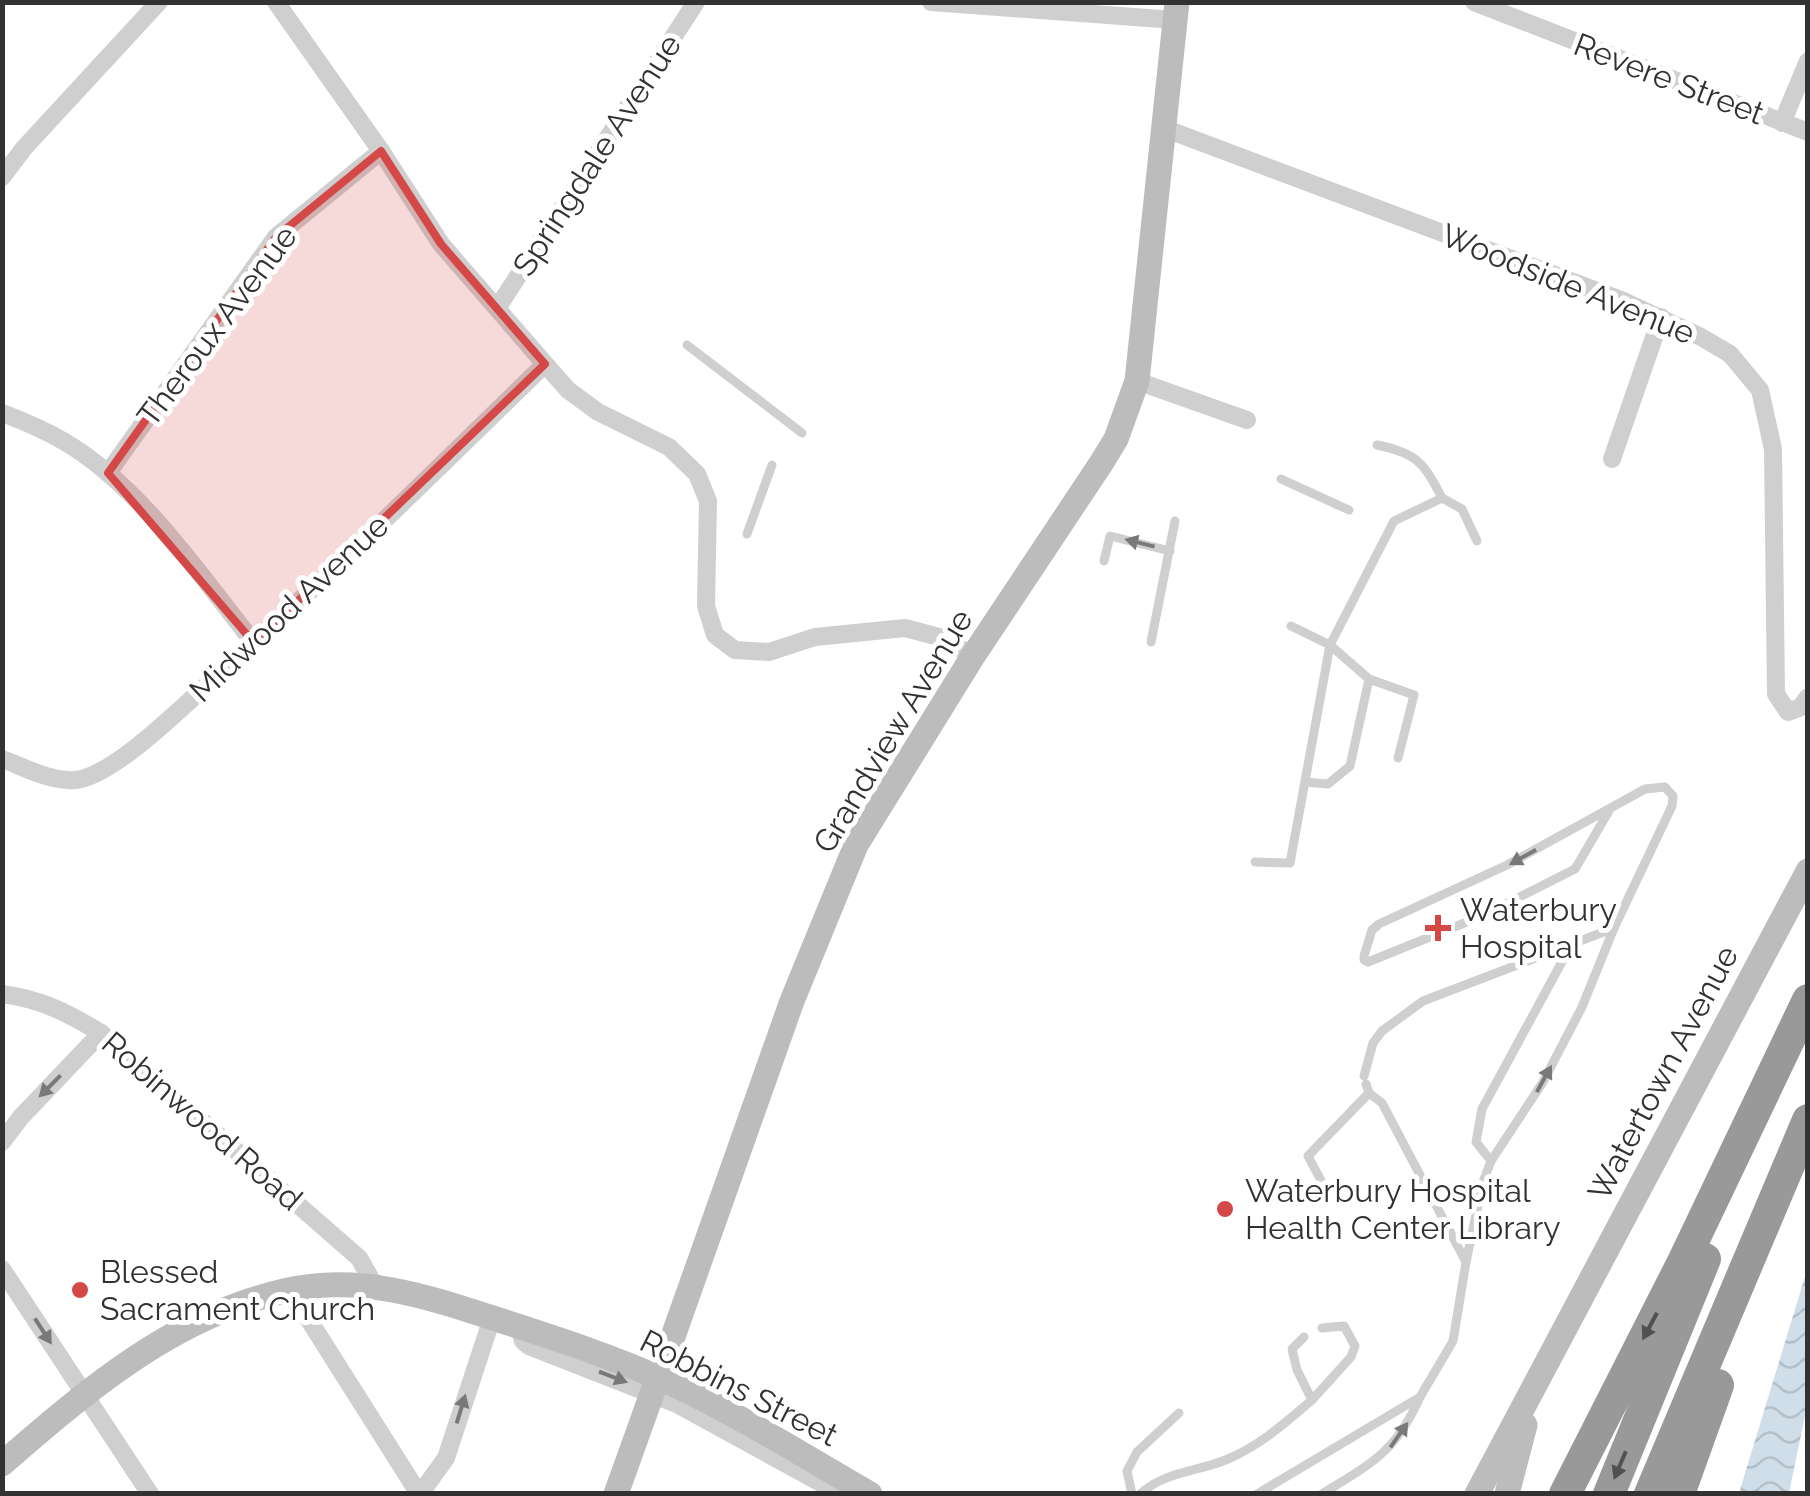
<svg xmlns="http://www.w3.org/2000/svg" width="1810" height="1496" viewBox="0 0 1810 1496" font-family="Raleway,sans-serif">
<style>
.water{fill:url(#water-waves)}
.lines{fill:none;stroke-linecap:round;stroke-linejoin:round}
.lane{stroke:#cfcfcf;stroke-width:9}
.street{stroke:#cfcfcf;stroke-width:18}
.secondary{stroke:#bcbcbc;stroke-width:25}
.highway{stroke:#999;stroke-width:32}
.secondary-bridge{stroke:#bcbcbc;stroke-width:25}
.oneway{fill:#797979}
.oneway2{fill:#515151}
.marked{fill:#d44848;fill-opacity:0.2;stroke:#d44848;stroke-width:8;stroke-linejoin:round}
.poi-dot{fill:#d44848;stroke:#fff;stroke-width:4}
.labels{text-anchor:middle;stroke-width:10;stroke-linejoin:round;paint-order:stroke}
.street-label{font-size:32px;fill:#323232;stroke:#fff}
.poi-label{font-size:32px;fill:#323232;stroke:#fff;text-anchor:start}
</style>
<defs>
<pattern id="water-waves" width="16" height="10" patternUnits="userSpaceOnUse" patternTransform="scale(2.5)"><rect width="16" height="10" fill="#d0deea"/><path d="M0 5q4-4 8 0t8 0" fill="none" stroke="#b3bfc9"/></pattern>
</defs>
<rect width="100%" height="100%" fill="#fff"/>
<path class="water" d="M1807,1270V1406L1789,1493H1739Z"/>
<g class="lines">
<g class="lane">
<path d="M687,345L802,433"/>
<path d="M1281,479L1349,510"/>
<path d="M1442,498L1462,509L1477,541"/>
<path d="M747,534L772,465"/>
<path d="M1104,561L1110,536L1170,551"/>
<path d="M1291,626L1330,645L1369,679L1414,695L1398,758"/>
<path d="M1151,642L1175,521"/>
<path d="M1305,782L1328,784L1350,766L1369,679"/>
<path d="M1255,862L1290,863L1330,645L1394,521L1442,498C1424,463 1417,453 1377,445"/>
<path d="M1364,1076L1373,1043L1382,1031L1423,1001L1614,928"/>
<path d="M1369,1093L1382,1103L1466,1262"/>
<path d="M1491,1161L1476,1142L1482,1109L1570,947"/>
<path d="M1326,1190L1308,1156L1369,1093L1366,1084"/>
<path d="M1304,1337L1292,1349L1297,1370L1312,1400L1351,1357L1355,1346L1344,1326L1322,1328"/>
<path d="M1420,1397L1453,1341L1466,1262L1483,1182L1491,1161L1543,1082L1582,1007L1614,928L1672,806L1673,796L1665,787L1645,789L1507,865L1379,924L1372,930L1364,956V960L1368,962L1484,915L1575,869L1609,811"/>
<path d="M1132,1494L1127,1471L1137,1452L1179,1413"/>
<path d="M1140,1494C1165,1471 1198,1472 1228,1459C1262,1444 1285,1423 1312,1400"/>
<path d="M1257,1494L1420,1397C1395,1453 1373,1462 1322,1494"/>
</g>
<g class="street">
<path d="M276,2L381,151L441,244L545,364L568,390L598,412L669,447L697,474L708,501L706,606L715,635L735,650L769,652L815,637L905,628L943,638L973,656"/>
<path d="M931,2L1175,20"/>
<path d="M1474,2L1808,132"/>
<path d="M1782,123L1808,61"/>
<path d="M1166,129L1621,300L1701,337L1730,354L1760,390L1773,449L1776,694L1788,712L1801,707L1808,697"/>
<path d="M2,177L24,148L159,2"/>
<path d="M498,307L696,2"/>
<path d="M1137,381L1247,420"/>
<path d="M2,413C23,421 46,431 65,442C141,487 200,575 254,643"/>
<path d="M1612,459L1661,317"/>
<path d="M108,473L276,237L381,151"/>
<path d="M2,759C24,767 51,782 75,780C112,777 180,709 209,683C324,581 434,472 545,364"/>
<path d="M2,994C41,999 68,1013 101,1033L359,1258L375,1286"/>
<path d="M2,1142L21,1117L101,1033"/>
<path d="M2,1269L150,1494"/>
<path d="M290,1290L419,1494"/>
<path d="M519,1327L523,1341L529,1346L677,1404L841,1494"/>
<path d="M420,1494L446,1458L492,1318"/>
</g>
<g class="secondary">
<path d="M665,1359L792,1001L856,845L973,656L1102,462L1116,439L1137,381L1177,2"/>
<path d="M2,1464C86,1391 172,1317 284,1291C359,1273 429,1297 499,1320C554,1338 611,1356 664,1380C735,1412 802,1455 870,1494"/>
<path d="M616,1494L654,1388"/>
<path d="M1477,1494L1808,871"/>
<path d="M1507,1494L1525,1425"/>
</g>
<g class="highway">
<path d="M1565,1494L1684,1260L1808,1000"/>
<path d="M1609,1494L1705,1259"/>
<path d="M1650,1494L1808,1120"/>
<path d="M1679,1494L1718,1385"/>
</g>
<path class="secondary-bridge" d="M654,1388L665,1359"/>
</g>
<defs><path id="oneway-solid" d="M-6-.8H1V-3.2L6.5 0L1 3.2V.8H-6Z" transform="scale(2.5)"/></defs>
<g class="oneway">
<use href="#oneway-solid" transform="translate(1140 543) rotate(-166)"/>
<use href="#oneway-solid" transform="translate(1523 857) rotate(151)"/>
<use href="#oneway-solid" transform="translate(1544 1079) rotate(-61)"/>
<use href="#oneway-solid" transform="translate(50 1086) rotate(135)"/>
<use href="#oneway-solid" transform="translate(43 1331) rotate(57)"/>
<use href="#oneway-solid" transform="translate(613 1377) rotate(21)"/>
<use href="#oneway-solid" transform="translate(461 1409) rotate(-73)"/>
<use href="#oneway-solid" transform="translate(1399 1435) rotate(-55)"/>
</g>
<g class="oneway2">
<use href="#oneway-solid" transform="translate(1650 1326) rotate(118)"/>
<use href="#oneway-solid" transform="translate(1620 1465) rotate(113)"/>
</g>
<path class="marked" d="M381,151L441,244L545,364L254,643L108,473L276,237Z"/>
<g class="poi-dot">
<path d="M1433 913h10v10h10v10h-10v10h-10v-10h-10v-10h10z"/>
<circle cx="1225" cy="1209" r="10"/>
<circle cx="80" cy="1290" r="10"/>
</g>
<g class="labels">
<g class="street-label">
<text transform="translate(1669 79) rotate(21)" y="11">Revere Street</text>
<text transform="translate(597 155) rotate(-57)" y="11">Springdale Avenue</text>
<text transform="translate(1568 284) rotate(22)" y="11">Woodside Avenue</text>
<text transform="translate(217 326) rotate(-53)" y="11">Theroux Avenue</text>
<text transform="translate(289 608) rotate(-43)" y="11">Midwood Avenue</text>
<text transform="translate(893 731) rotate(-59)" y="11">Grandview Avenue</text>
<text transform="translate(1663 1073) rotate(-62)" y="11">Watertown Avenue</text>
<text transform="translate(202 1121) rotate(41)" y="11">Robinwood Road</text>
<text transform="translate(739 1388) rotate(27)" y="11">Robbins Street</text>
</g>
<g class="poi-label">
<text x="1460" y="921">Waterbury<tspan x="1460" dy="37">Hospital</tspan></text>
<text x="1245" y="1202">Waterbury Hospital<tspan x="1245" dy="37">Health Center Library</tspan></text>
<text x="100" y="1283">Blessed<tspan x="100" dy="37">Sacrament Church</tspan></text>
</g>
</g>
<rect width="1810" height="1496" fill="none" stroke="#323232" stroke-width="10"/>
</svg>
